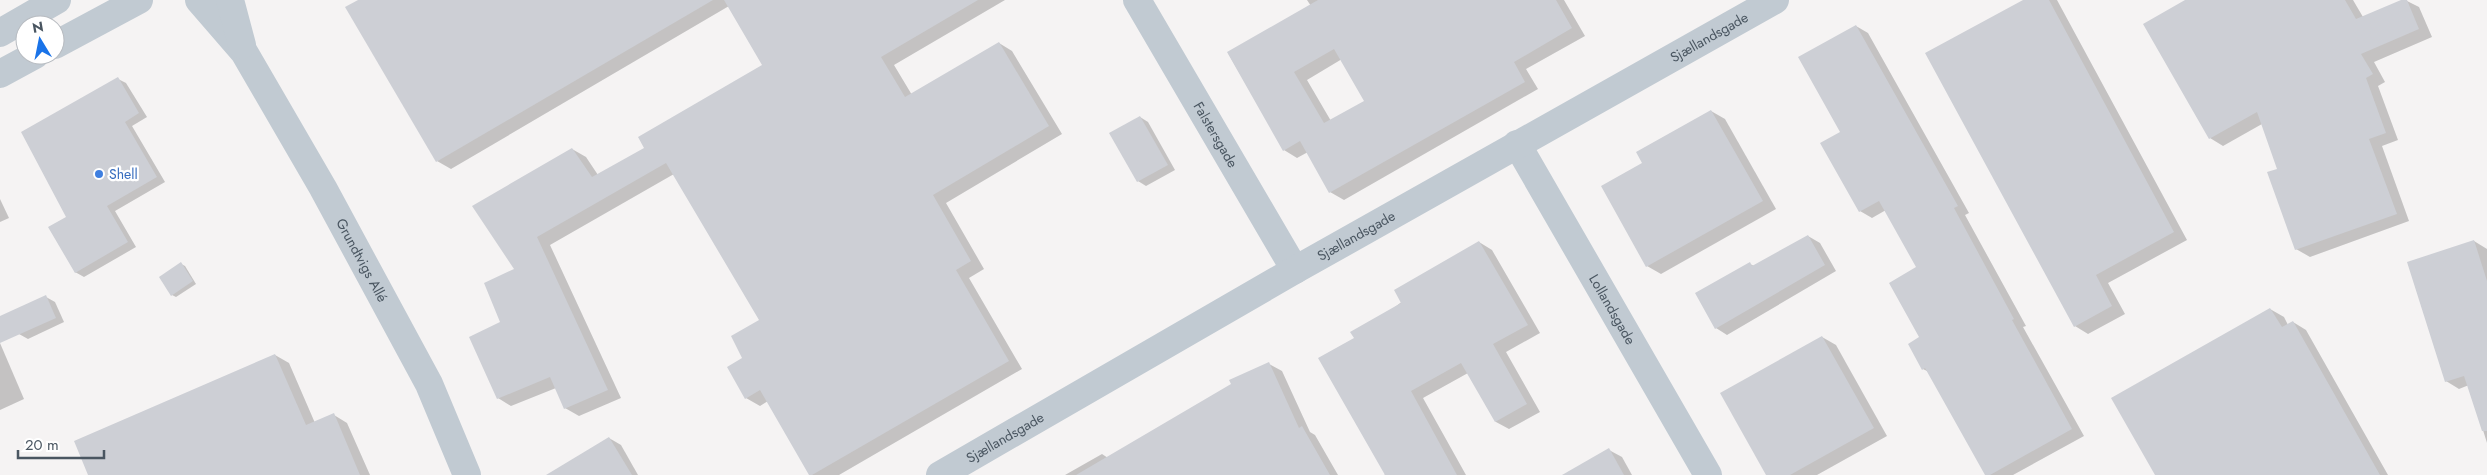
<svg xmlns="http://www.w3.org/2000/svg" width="2487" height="475" viewBox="0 0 2487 475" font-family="Jost,sans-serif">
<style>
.shadow{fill:#0003;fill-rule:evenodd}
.building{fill:#cdcfd5;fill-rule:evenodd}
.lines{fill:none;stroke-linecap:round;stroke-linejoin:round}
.minor{stroke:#c1cad2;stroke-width:28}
.tertiary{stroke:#c1cad2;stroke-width:28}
.shop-dot{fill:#3f7fe0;stroke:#fff;stroke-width:2}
.labels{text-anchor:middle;stroke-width:4.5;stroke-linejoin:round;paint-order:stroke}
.street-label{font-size:14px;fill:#4a5661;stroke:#fff}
.shop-label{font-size:14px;fill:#366cbe;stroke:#fff;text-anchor:start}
</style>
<rect width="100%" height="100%" fill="#f5f3f3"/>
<g class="shadow">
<path d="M360,0H1005L894,65L912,95L999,43L1012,51L1062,134L946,203L984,269L969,278L1022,369L839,475H811L768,401L760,406L746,398L744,358L761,321L674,174L550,245L621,398L579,416L565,408L556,388L511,406L498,398L515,270L572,149L586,157L598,175L646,148L764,65L729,6L451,169L437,161L347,8Z"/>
<path d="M1307,0H1564L1585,36L1526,69L1538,89L1344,200L1330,192L1308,152L1297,158L1284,150L1228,53L1311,6ZM1342,59L1366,101L1331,121L1307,80Z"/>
<path d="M2026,0H2057L2187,240L2108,283L2125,314L2088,334L2075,326Z"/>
<path d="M2188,0H2353L2363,17L2405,0L2419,7L2432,37L2374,62L2385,82L2378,86L2398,140L2382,146L2409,221L2310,257L2296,249L2279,170L2262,124L2223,146L2210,138Z"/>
<path d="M1856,26L1868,33L1969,213L1965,215L2026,326L2023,327L2084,436L2013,475H1986L1929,372L1923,369L1910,344L1921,338L1918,268L1886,210L1872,218L1860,211L1842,132Z"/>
<path d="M118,79L126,83L147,117L132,126L165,182L115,211L136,247L84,277L75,272L68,217Z"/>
<path d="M1711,111L1725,119L1776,209L1661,274L1647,266L1644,164Z"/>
<path d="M1140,117L1148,122L1175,170L1146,186L1138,181Z"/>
<path d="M0,199L9,218L0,222Z"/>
<path d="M1808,236L1820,243L1836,271L1727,335L1716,328L1750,264L1754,266Z"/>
<path d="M2474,241L2487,249V443L2469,385L2459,389L2446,381Z"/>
<path d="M1479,242L1492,250L1540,333L1506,352L1540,412L1509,429L1496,422L1468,373L1423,398L1466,475H1384L1386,474L1355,338Z"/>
<path d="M181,264L185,266L196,284L176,297L172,295Z"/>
<path d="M46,297L55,302L64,322L28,339L19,334Z"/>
<path d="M2270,309L2284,317L2288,325L2293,322L2306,330L2388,475H2156Z"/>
<path d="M1822,337L1836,345L1887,436L1817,475H1767Z"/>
<path d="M0,343L24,399L0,410Z"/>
<path d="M275,355L289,363L315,423L334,415L347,423L370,475H90Z"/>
<path d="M1269,364L1282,371L1310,432L1315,435L1338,475H1065L1102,454L1108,458Z"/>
<path d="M609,438L621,445L638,475H557Z"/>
<path d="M1609,450L1622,457L1632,475H1565Z"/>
</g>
<g class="building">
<path d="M358,0H713L436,162L345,7Z"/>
<path d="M724,0H978L881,57L905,97L999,42L1049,126L933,195L971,261L956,270L1009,361L812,475H809L760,390L745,399L727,367L742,358L731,336L759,320L666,163L537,237L608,390L564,409L550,377L497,399L469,337L500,322L484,283L514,269L472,206L572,148L592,177L644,148L638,137L762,65Z"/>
<path d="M1318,0H1556L1572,28L1514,62L1525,82L1329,193L1300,141L1283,151L1227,52ZM1334,49L1364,101L1324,123L1294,72Z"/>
<path d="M2023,0H2049L2174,232L2096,275L2112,306L2074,327L1925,53Z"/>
<path d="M2185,0H2345L2356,19L2401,0H2407L2419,29L2361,54L2373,74L2366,78L2386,133L2369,139L2397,214L2295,250L2267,172L2277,169L2257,112L2209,139L2143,24Z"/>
<path d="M1856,25L1958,206L1954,208L2014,319L2012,320L2072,429L1990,475H1985L1925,368L1922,370L1908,344L1919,337L1889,283L1916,267L1879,201L1859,212L1820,143L1840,132L1798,57Z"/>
<path d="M118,77L139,113L125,122L157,177L107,206L128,242L75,273L48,227L66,217L21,132Z"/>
<path d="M1711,110L1763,201L1646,267L1601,186L1642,163L1636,152Z"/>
<path d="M1140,116L1168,165L1137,182L1109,133Z"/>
<path d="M1808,235L1825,265L1715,329L1695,293L1750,262L1752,266Z"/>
<path d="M2474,240L2487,281V431H2482L2464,376L2445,382L2407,262Z"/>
<path d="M1479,241L1528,325L1493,344L1527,404L1495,422L1461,363L1411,391L1457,475H1385L1318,358L1354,338L1350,332L1401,303L1394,290Z"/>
<path d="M181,262L193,281L171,296L159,277Z"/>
<path d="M46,295L56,318L0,343V316Z"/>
<path d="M2270,308L2282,327L2293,321L2380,475H2155L2111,398Z"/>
<path d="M1822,336L1874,428L1790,475H1766L1720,393Z"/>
<path d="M275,354L306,425L334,413L360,475H88L74,441Z"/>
<path d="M1269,362L1299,428L1302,426L1330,475H1076L1231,384L1229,380Z"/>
<path d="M609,437L632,475H546Z"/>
<path d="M1609,448L1624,475H1562Z"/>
</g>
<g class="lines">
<g class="minor">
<path id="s1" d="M1137,0L1295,270"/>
<path id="s2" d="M1517,144L1708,475"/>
<path id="s3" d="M940,475L1295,270L1775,0"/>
</g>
<g class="tertiary">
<path id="s4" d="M199,0L244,52L323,188L429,384L467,475"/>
<path d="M230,0L242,45"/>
<path d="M0,33L57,0"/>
<path d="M55,45L139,0"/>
<path d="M0,74L35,55"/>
</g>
</g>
<circle class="shop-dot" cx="99" cy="174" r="5"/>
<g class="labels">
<g class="street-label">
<text dy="5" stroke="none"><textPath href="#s3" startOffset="885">Sjællandsgade</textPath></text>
<text dy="5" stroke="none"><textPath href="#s1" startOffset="156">Falstersgade</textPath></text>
<text dy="5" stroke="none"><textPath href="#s3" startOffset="480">Sjællandsgade</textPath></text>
<text dy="5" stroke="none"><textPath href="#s4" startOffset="308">Grundtvigs Allé</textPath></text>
<text dy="5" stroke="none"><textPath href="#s2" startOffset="191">Lollandsgade</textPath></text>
<text dy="5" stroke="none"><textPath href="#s3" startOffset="75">Sjællandsgade</textPath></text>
</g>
<g class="shop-label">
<text x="109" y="179">Shell</text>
</g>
</g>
<g transform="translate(40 40) rotate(350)"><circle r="24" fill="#ffffff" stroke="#b7bbc0"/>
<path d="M0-4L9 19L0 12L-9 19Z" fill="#1a73e8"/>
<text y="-8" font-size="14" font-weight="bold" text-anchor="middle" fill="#4a5661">N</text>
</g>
<path d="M18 450v8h86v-8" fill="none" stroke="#4a5661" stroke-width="2.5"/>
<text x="25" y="450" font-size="15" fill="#4a5661" stroke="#ffffff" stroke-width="4" paint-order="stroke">20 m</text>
</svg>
